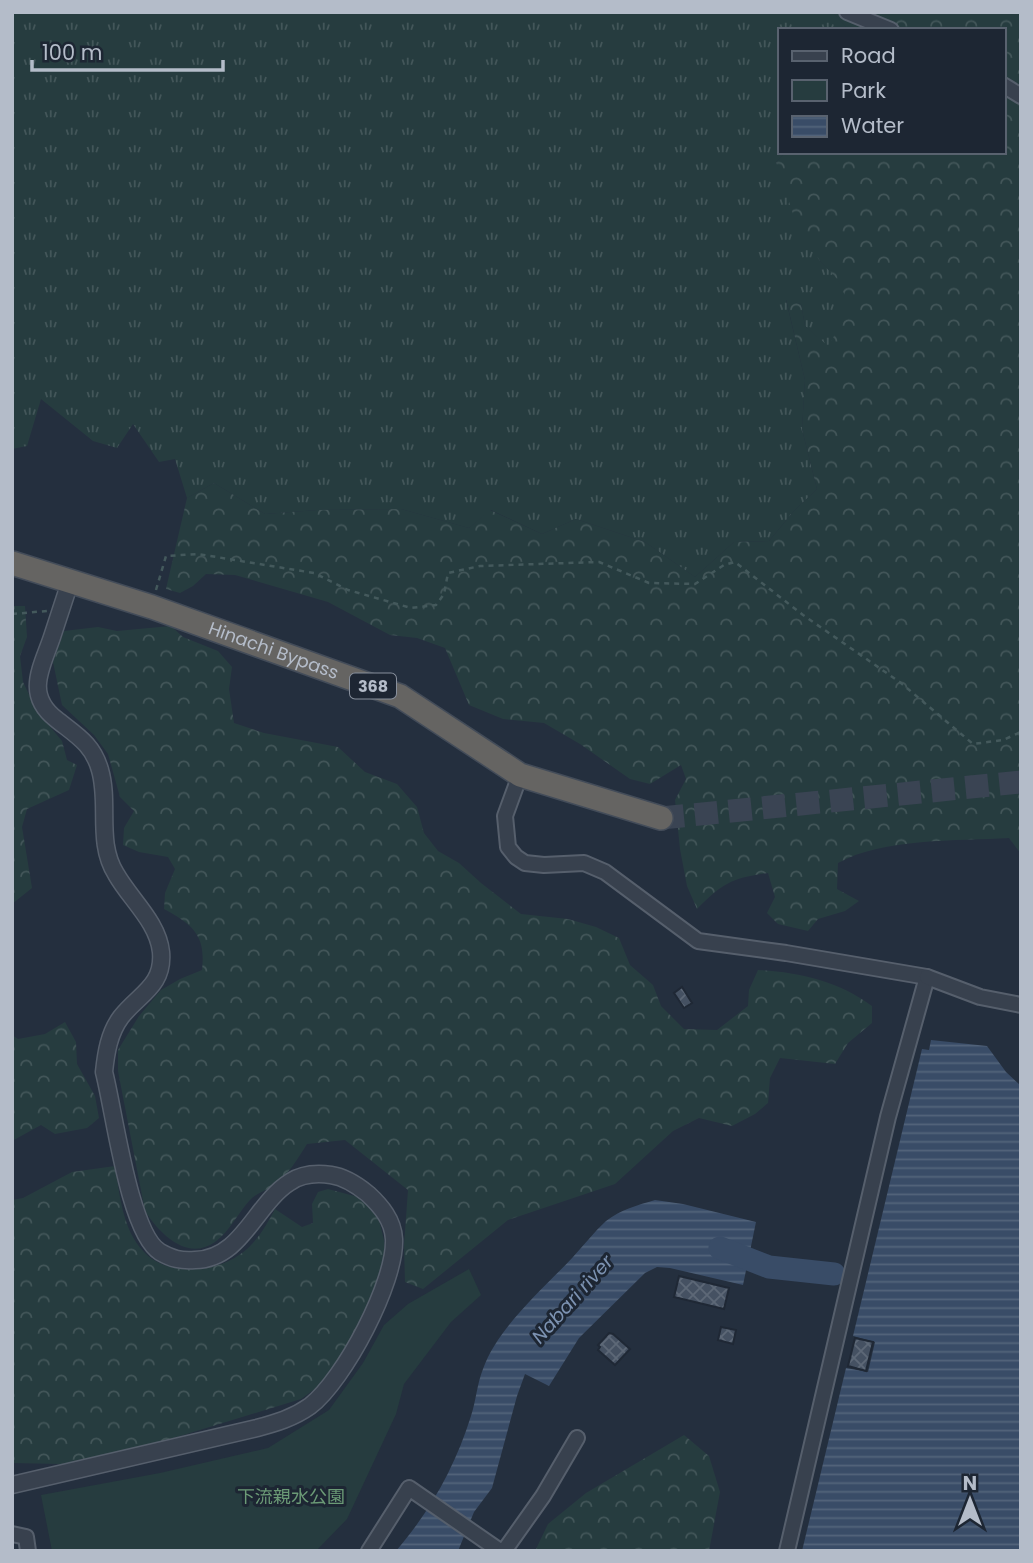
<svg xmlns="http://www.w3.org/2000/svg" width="1033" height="1563" viewBox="0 0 1033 1563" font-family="Poppins,'Noto Sans JP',sans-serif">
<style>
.grass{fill:url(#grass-tufts)}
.forest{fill:url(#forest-crowns)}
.green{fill:#263c3f}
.water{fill:url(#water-rules)}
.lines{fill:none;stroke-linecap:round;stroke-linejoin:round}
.river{stroke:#394c67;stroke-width:23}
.building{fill:url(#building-cross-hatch);stroke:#1f2835;stroke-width:2}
.trunk-tunnel{stroke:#3a4453;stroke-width:23;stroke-dasharray:23 11;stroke-linecap:butt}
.minor-casing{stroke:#565f6c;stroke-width:18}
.tertiary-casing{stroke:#565f6c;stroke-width:19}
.trunk-casing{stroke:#434c59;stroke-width:26}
.path{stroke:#44595c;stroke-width:2.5;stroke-dasharray:5 5;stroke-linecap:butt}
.minor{stroke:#38414e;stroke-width:14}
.tertiary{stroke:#38414e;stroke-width:16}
.trunk{stroke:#656462;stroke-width:23}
.labels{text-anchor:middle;stroke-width:6;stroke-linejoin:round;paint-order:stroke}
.shield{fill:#1d2633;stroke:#878f9c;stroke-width:2}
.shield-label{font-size:16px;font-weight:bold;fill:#b4bcc9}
.street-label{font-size:18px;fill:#b4bcc9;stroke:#1d2633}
.park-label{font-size:18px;fill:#6b9a76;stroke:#1d2633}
.water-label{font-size:19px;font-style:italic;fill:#7c92b1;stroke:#1d2633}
</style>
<defs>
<pattern id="grass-tufts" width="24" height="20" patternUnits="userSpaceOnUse" patternTransform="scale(1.75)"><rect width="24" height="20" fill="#263c3f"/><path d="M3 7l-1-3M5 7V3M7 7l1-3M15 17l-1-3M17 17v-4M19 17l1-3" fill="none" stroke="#435659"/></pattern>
<pattern id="forest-crowns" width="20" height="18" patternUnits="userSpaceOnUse" patternTransform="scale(1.75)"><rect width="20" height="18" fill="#263c3f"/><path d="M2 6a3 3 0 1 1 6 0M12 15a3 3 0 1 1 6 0" fill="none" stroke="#435659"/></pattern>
<pattern id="water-rules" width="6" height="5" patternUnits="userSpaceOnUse" patternTransform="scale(1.75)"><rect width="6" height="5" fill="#394c67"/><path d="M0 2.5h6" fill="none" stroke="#53647b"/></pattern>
<pattern id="building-cross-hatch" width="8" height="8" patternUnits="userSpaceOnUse" patternTransform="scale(1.75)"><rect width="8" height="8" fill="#455162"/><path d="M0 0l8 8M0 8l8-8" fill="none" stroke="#5d6877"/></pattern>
</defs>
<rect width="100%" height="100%" fill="#242f3e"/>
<path class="grass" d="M12,12H832L849,30H779V152H786L776,162L820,261L837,278L852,308L828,347L805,326L801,304L786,300L805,380L802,429L817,489L794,511L769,541L734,542L695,577L645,542L576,519L542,534L491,510L469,528L401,509L318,510L265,514L214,483L187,498L175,459L159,462L133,424L117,448L93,441L41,399L27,446L12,449Z"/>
<g class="forest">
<path d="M832,12H1021V854L1009,838C957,841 883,838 838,863L837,889L859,901L845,911L818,919L808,931L778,924L767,913L775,897L768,873C732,878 723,883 697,909L687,886L680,849L675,800L686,779L681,765L650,784L630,779L580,744L544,723L503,719L469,705L445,648L417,638L390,635L328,602L235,575L206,574L193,586L180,593L166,589L187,498L214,483L265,514L318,510L401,509L469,528L490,510L542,534L576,519L645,542L695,577L734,542L769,541L794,511L817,489L802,429L805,380L786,299L801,304L805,326L828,346L851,308L837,279L820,261L798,229L776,162L786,152H1003V121L1007,118L1003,89V30H849Z"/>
<path d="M12,606H25L27,637L20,656L23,682L37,711L62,741L67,760L77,765L69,790L27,809L22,827L32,888L12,904Z"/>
<path d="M171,626L183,637L218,651L232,667L229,689L234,723L264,733L338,747L365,772L397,784L417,807L424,833L438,851L459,863L481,883L521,914L568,919L596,927L619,938L630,965L653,985L661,1006L684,1029L717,1030L748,1006L749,990L758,970C798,972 839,981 872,1006V1023L848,1043L835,1064L780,1058L770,1078L768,1103L755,1114L732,1126L699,1118L673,1131L615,1184L508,1220L423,1289L405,1282L404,1245L408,1190L345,1140L307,1144C298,1158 288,1176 273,1186C266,1191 256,1193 250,1200C238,1213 230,1231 215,1242C187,1262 159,1233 145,1211L118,1071V1050L139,1016L161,990L180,979L202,970C206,935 193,925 164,909L165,893L175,869L168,857L139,852L123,845L124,828L134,811L120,797L108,754L94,735L62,705L53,662L64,631L98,627L117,631Z"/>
<path d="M65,1022L76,1042L77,1064L95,1096L99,1118L87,1128L55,1134L41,1125L12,1141V1035L18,1039L45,1034Z"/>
<path d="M115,1166C120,1195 122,1229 144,1252C166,1276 214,1273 239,1255C256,1244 266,1226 275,1209L302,1227L313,1223L312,1204L318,1192L328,1189L358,1197L378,1216L384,1240L386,1258L370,1304L345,1355L323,1383L301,1399L112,1457L62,1464L12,1463V1200L23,1198L72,1172Z"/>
<path d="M684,1435L709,1456L720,1492L709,1551H535L548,1524L586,1493Z"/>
</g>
<path class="green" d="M469,1269L481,1295L451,1322L404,1384L396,1414L347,1519L316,1551H52L41,1495L160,1473L268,1448L329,1410L363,1363L384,1325L408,1304Z"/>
<g class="water">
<path d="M931,1040L987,1046L1006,1072L1021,1086V1551H802L846,1368L868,1372L875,1342L853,1336L922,1049L929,1050Z"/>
<path d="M655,1200L683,1204L756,1222L743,1285L670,1268L657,1267L645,1273L579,1338L549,1386L525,1374L517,1396L492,1488L474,1512L458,1551H396C431,1510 455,1467 471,1416C476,1401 477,1384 483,1369C498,1327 543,1289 573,1257C584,1245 594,1232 606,1221C620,1210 638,1205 655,1200Z"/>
</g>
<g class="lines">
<path class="river" d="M720,1248L769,1267L834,1274"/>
</g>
<g class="building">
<path d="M682,987L692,1003L684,1008L674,993Z"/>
<path d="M679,1276L729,1288L724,1309L674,1297Z"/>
<path d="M721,1327L736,1330L733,1344L718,1340Z"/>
<path d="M609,1333L613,1334L630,1349L615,1365L598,1350L600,1347L598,1345Z"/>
<path d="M855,1338L873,1342L866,1371L848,1366Z"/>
</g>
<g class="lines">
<path class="trunk-tunnel" d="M661,818L1021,782"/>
<g class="minor-casing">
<g id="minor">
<path d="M847,12L891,30"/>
<path d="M1003,85L1021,96"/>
<path d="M520,775L505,816L508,847L516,857L525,863L544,865L584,863L605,872L698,941L786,953L927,977L888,1117L787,1551"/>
<path d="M927,977L980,997L1021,1005"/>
<path d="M12,1534L26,1537L28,1551"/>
<path d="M369,1551L409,1488L500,1551"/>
<path d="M504,1551L543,1496L577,1438"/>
</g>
</g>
<g class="tertiary-casing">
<path id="tertiary" d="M12,1485L257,1428C276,1423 293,1418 310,1406C344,1380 396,1282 394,1239C393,1220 381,1206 368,1194C357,1185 345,1177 331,1175C317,1173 302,1174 290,1182C255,1204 242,1259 195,1260C181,1261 172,1259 160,1252C129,1233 114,1110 104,1072C106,1053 109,1033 121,1017C139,994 164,986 161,952C158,922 130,899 116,874C96,842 110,804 100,770C93,744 76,735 56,719C24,694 42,667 52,637C58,619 64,600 70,582"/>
</g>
<g class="trunk-casing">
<g id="trunk">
<path id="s1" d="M12,563L152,607L400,696L520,775L661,818"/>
</g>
</g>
<g class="path">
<path d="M156,590L166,556L198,554L314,573L348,590L411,608L436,605L444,594L448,573L480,566L599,562L649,583L695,584L724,565L735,562L803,615L901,683L973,744L1003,740L1021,732"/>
<path d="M12,614L47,611"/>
</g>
<use href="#minor" class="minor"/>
<use href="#tertiary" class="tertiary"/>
<use href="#trunk" class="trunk"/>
</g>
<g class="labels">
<rect class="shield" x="350" y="673.5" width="46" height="25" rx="5"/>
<g class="shield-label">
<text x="373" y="692">368</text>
</g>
<g class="street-label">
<text dy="6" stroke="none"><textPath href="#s1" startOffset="276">Hinachi Bypass</textPath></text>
</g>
<g class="park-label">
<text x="291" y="1503">下流親水公園</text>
</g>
<g class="water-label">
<text transform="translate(572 1299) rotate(-48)" y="7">Nabari river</text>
</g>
</g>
<rect width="1033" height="1563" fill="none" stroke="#b4bcc9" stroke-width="28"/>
<rect x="778" y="28" width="228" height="126" fill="#1d2633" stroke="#59626f" stroke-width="2"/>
<rect x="792" y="51" width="35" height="10" fill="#38414e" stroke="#59626f" stroke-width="2"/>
<text x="841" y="63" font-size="21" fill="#b4bcc9">Road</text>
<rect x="792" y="80" width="35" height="21" fill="#263c3f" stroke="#59626f" stroke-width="2"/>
<text x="841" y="98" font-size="21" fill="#b4bcc9">Park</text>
<rect x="792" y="116" width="35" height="21" fill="url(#water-rules)" stroke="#59626f" stroke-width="2"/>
<text x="841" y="133" font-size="21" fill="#b4bcc9">Water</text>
<g transform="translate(970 1500)" stroke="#1d2633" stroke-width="5" paint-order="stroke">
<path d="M0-5L12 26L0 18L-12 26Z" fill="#b4bcc9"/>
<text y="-10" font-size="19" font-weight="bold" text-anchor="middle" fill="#b4bcc9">N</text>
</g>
<path d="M32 60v10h191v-10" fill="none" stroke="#b4bcc9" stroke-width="3.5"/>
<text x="42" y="60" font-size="21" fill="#b4bcc9" stroke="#1d2633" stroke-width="5" paint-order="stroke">100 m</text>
</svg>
